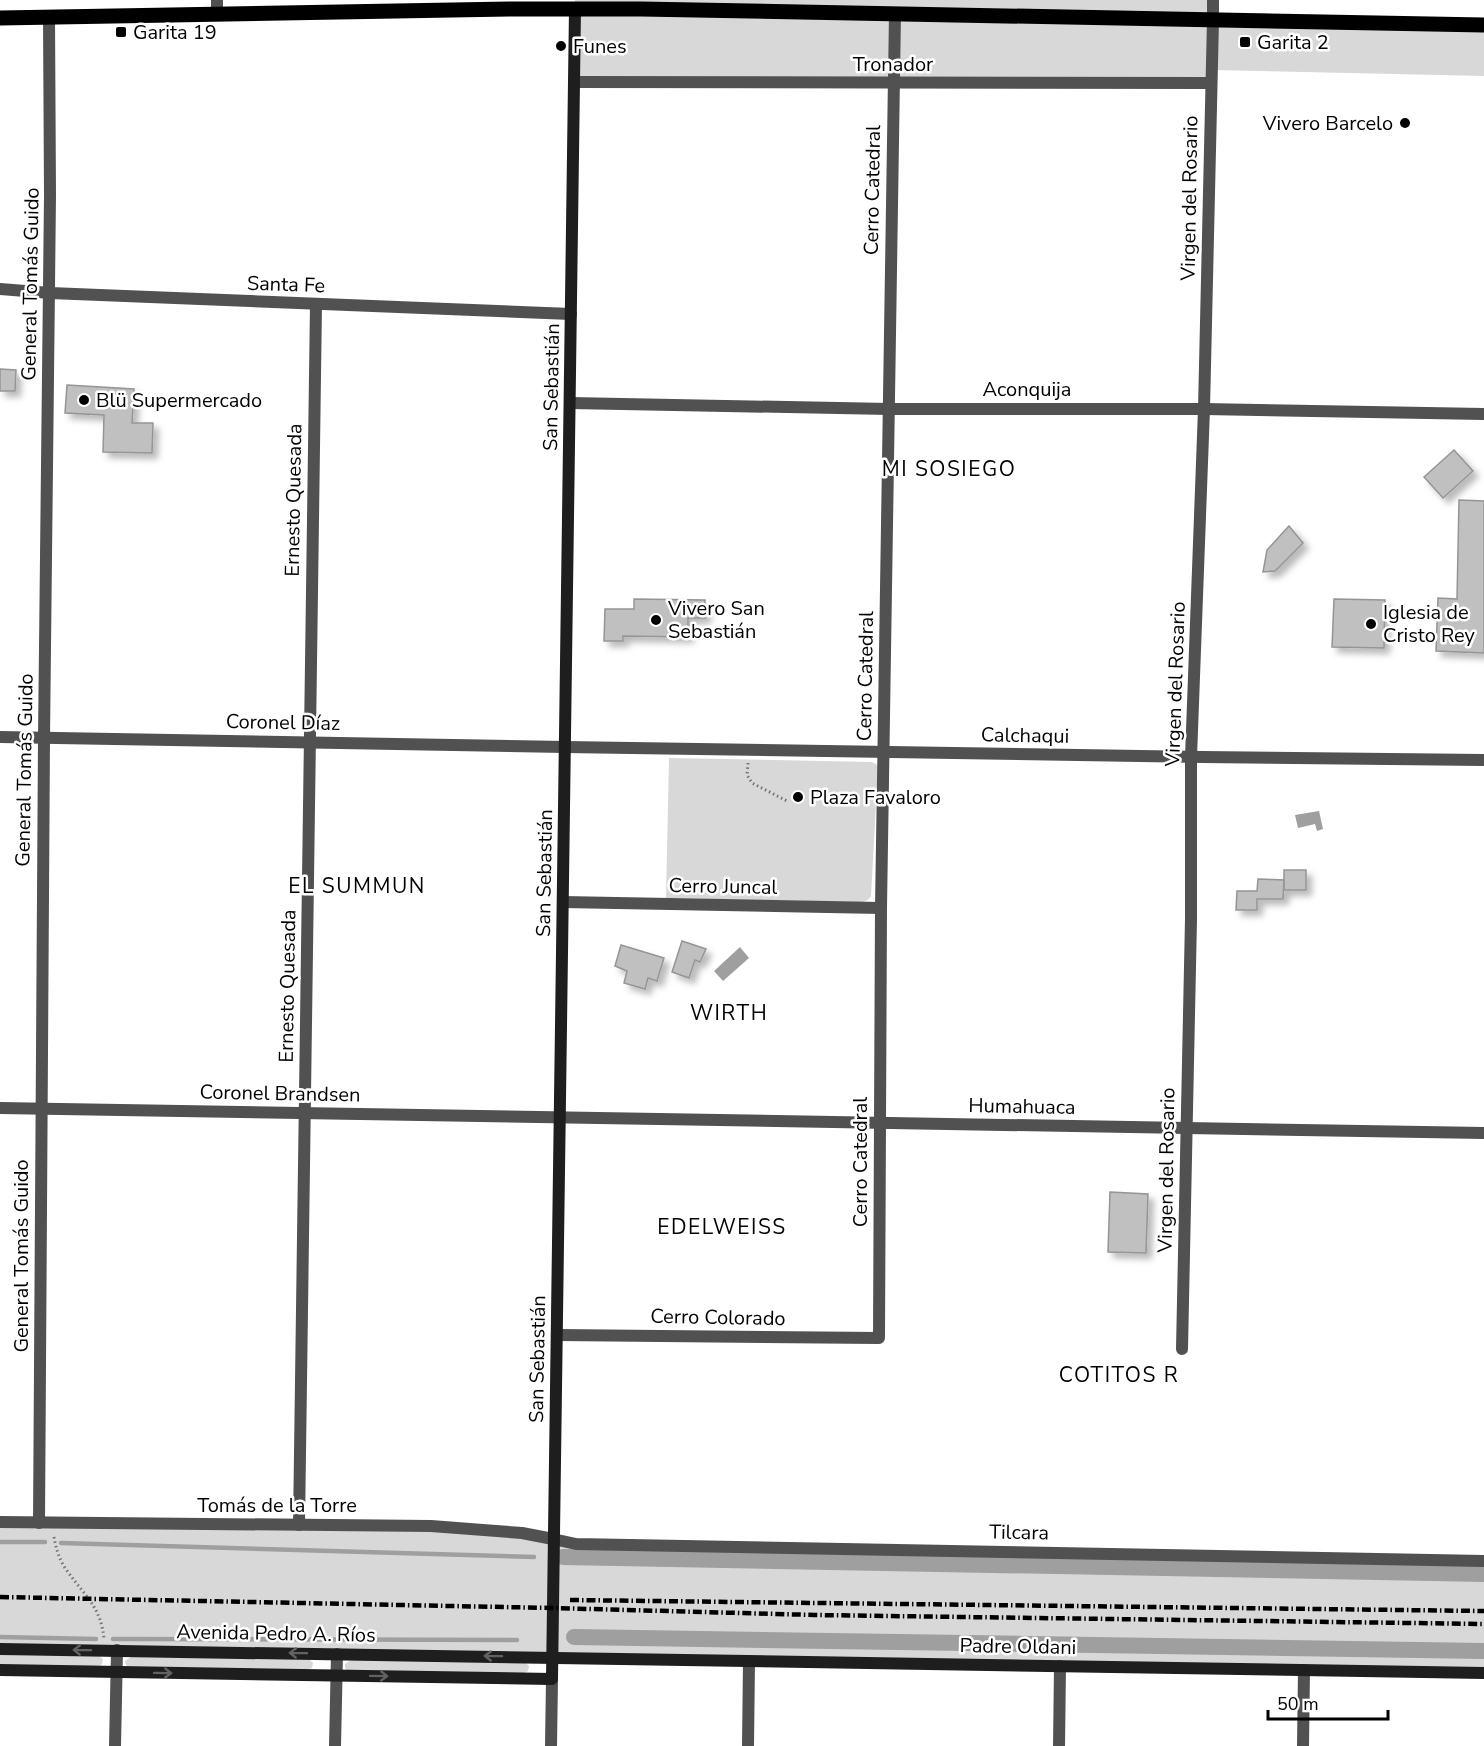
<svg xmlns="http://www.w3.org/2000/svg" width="1484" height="1746" viewBox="0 0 1484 1746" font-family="'Nunito Sans',sans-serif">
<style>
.green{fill:#d8d8d8}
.water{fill:#9f9f9f}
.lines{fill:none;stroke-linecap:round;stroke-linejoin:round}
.stream{stroke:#9f9f9f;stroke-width:4.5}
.canal{stroke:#9f9f9f;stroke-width:16}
.building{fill:#c0c0c0;stroke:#959595;stroke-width:1.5;filter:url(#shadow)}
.path{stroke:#737373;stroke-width:3;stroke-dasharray:1.5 3;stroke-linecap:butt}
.minor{stroke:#515151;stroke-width:12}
.tertiary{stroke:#515151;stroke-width:12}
.secondary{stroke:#1e1e1e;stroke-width:12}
.primary{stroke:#000;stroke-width:15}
.rail{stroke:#000;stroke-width:4.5;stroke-dasharray:9 3 1.5 3;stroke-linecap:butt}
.oneway{stroke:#626262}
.poi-dot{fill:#000;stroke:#fff;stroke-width:2}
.labels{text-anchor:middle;stroke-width:5;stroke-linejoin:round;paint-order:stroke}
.poi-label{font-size:20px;fill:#000;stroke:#fff;text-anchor:start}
.street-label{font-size:20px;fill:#000;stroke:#fff}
.neighbourhood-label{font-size:21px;letter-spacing:1.5px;fill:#000;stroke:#fff}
</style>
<defs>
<filter id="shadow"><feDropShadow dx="5.5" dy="5.5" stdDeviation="3" flood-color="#0004"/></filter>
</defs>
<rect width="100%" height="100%" fill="#fff"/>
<g class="green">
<path d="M575,0H1213V20L1484,25V76L1212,70L1211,83L575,82Z"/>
<path d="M669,758L872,762L876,764L878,767L871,896L868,900L862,902L666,898Z"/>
<path d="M0,1522L431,1526L576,1544L1484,1561V1673L0,1649Z"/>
<path d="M0,1655L99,1656L103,1659L102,1664L98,1667L0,1666Z"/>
<path d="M131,1657L309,1659L313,1663L312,1668L307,1670L128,1668L126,1665L125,1661Z"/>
<path d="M351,1660L525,1662L529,1666L528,1671L524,1673L348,1671L345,1668V1664Z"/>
</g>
<g class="water">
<path d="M1319,811L1323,829L1317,831L1315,824L1298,828L1295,815Z"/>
<path d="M740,947L749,958L723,981L714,971Z"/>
</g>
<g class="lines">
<g class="stream">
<path d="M0,1542H45"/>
<path d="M61,1543L534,1557"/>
<path d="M0,1637L96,1639"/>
<path d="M113,1639L517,1640"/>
</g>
<g class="canal">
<path d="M563,1557L1484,1574"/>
<path d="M574,1637L1484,1651"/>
</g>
</g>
<g class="building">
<path d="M0,369L16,370L15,391H0Z"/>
<path d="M67,385L134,389L132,423H153L152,453L103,452L104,415L65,413Z"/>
<path d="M1454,450L1473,471L1443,498L1424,477Z"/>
<path d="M1459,500L1484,501V653L1436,651L1438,598L1457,599Z"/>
<path d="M1289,526L1303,543L1275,571L1263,572L1267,550Z"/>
<path d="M634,599L705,600V618H688V637L623,636V641H604L605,609H634Z"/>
<path d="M1334,599L1385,600L1384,648L1332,647Z"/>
<rect x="1284" y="870" width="22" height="20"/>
<path d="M1258,879L1284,880L1283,899H1257V910H1236L1237,891H1257Z"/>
<path d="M682,941L706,949L700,962L695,960L689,978L672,972Z"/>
<path d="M621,945L664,958L657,981L648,978L645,989L624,983L627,971L615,966Z"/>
<path d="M1110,1192L1148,1194L1146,1253L1108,1252Z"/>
</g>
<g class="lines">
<g class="path">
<path d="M748,763L747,775L752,783L787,801"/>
<path d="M54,1537C56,1549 60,1562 68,1572C85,1596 101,1607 104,1639"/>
</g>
<g class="minor">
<path d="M217,0V14"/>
<path d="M575,82L1211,83"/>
<path d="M0,289L50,293L571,314"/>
<path d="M570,403L889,409H1204L1484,414"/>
<path d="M565,747L1202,757L1484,760"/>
<path d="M563,902L881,908"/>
<path d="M0,1108L1484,1133"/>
<path d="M557,1335L879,1338L881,908L895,14"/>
<path d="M1182,1349L1191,919V757L1204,409L1213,20"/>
<path d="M39,1523L44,738L50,195L49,17"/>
<path d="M299,1525L316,304"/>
<path d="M553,1539L576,1544L1484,1561"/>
<path d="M115,1746L117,1650"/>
<path d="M335,1746L337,1654"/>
<path d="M551,1746L552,1679"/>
<path d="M748,1746L749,1661"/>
<path d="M1059,1746L1060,1666"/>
<path d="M1303,1746L1304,1670"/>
</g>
<g class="tertiary">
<path d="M1213,20V0"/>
<path d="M0,737L565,747"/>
<path d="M0,1522L431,1526L522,1533L553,1539"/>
</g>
<g class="secondary">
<path d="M0,1649L1484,1673"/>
<path d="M0,1670L552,1679L575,9"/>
</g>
<path class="primary" d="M0,18L509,9H641L1484,25"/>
<g class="rail">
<path d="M0,1597L552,1608L815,1615L1484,1624"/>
<path d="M570,1600L1484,1611"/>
</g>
</g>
<defs><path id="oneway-shaft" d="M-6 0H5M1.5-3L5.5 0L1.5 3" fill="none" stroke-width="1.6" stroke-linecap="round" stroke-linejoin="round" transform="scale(1.5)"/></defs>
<g class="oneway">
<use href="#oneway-shaft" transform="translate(82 1650) rotate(-179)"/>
<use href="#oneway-shaft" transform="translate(298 1653) rotate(-179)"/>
<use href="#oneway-shaft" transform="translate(493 1656) rotate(-179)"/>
<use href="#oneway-shaft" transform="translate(163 1673) rotate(1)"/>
<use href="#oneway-shaft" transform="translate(379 1676) rotate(1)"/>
</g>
<g class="poi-dot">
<rect x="115" y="26" width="12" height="12" rx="3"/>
<rect x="1239" y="36" width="12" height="12" rx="3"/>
<circle cx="561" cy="46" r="6"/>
<circle cx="1405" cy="123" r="6"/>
<circle cx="84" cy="400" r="6"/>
<circle cx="656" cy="620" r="6"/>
<circle cx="1371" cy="624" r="6"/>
<circle cx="798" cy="797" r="6"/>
</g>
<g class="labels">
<g class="poi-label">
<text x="133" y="39">Garita 19</text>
<text x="1257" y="49">Garita 2</text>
<text x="573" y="53">Funes</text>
<text x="1393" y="130" text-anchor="end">Vivero Barcelo</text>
<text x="96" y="407">Blü Supermercado</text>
<text x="668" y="615">Vivero San<tspan x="668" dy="23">Sebastián</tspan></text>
<text x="1383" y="619">Iglesia de<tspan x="1383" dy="23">Cristo Rey</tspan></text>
<text x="810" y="804">Plaza Favaloro</text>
</g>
<g class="street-label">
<text x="893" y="71">Tronador</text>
<text transform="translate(872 190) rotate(-89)" y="7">Cerro Catedral</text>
<text transform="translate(1189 198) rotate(-89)" y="7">Virgen del Rosario</text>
<text transform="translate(30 284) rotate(-89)" y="7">General Tomás Guido</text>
<text transform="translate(286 284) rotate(2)" y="7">Santa Fe</text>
<text transform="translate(551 387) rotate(-89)" y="7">San Sebastián</text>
<text x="1027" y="396">Aconquija</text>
<text transform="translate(293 500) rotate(-89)" y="7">Ernesto Quesada</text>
<text transform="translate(865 676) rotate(-89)" y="7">Cerro Catedral</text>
<text transform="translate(1175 684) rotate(-88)" y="7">Virgen del Rosario</text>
<text transform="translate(283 722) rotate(1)" y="7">Coronel Díaz</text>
<text transform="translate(1025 735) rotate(1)" y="7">Calchaqui</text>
<text transform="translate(24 770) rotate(-89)" y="7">General Tomás Guido</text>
<text transform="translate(544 873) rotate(-89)" y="7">San Sebastián</text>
<text transform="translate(723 886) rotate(1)" y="7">Cerro Juncal</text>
<text transform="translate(287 986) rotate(-89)" y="7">Ernesto Quesada</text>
<text transform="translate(280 1093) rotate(1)" y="7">Coronel Brandsen</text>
<text transform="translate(1022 1106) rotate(1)" y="7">Humahuaca</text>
<text transform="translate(860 1162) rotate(-90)" y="7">Cerro Catedral</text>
<text transform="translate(1166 1170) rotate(-89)" y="7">Virgen del Rosario</text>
<text transform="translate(21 1256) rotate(-90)" y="7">General Tomás Guido</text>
<text transform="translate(718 1317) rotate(1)" y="7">Cerro Colorado</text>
<text transform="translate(537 1359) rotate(-89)" y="7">San Sebastián</text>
<text x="277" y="1512">Tomás de la Torre</text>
<text transform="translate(1019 1532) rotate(1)" y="7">Tilcara</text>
<text transform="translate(276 1633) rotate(1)" y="7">Avenida Pedro A. Ríos</text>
<text transform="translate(1018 1646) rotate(1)" y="7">Padre Oldani</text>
</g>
<g class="neighbourhood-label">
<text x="949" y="476">MI SOSIEGO</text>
<text x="357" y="893">EL SUMMUN</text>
<text x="729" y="1020">WIRTH</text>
<text x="722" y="1234">EDELWEISS</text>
<text x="1119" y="1382">COTITOS R</text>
</g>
</g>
<path d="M1268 1710v9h120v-9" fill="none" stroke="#000000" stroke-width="3"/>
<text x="1277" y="1710" font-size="18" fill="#000000" stroke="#ffffff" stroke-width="4.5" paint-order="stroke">50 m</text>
</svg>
